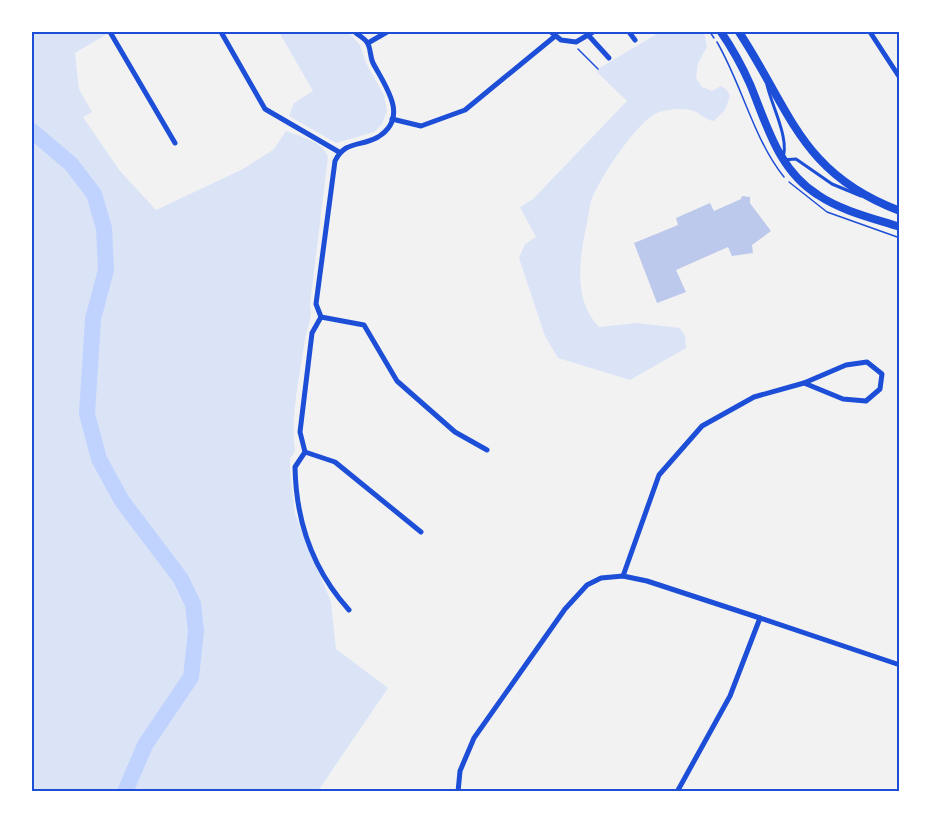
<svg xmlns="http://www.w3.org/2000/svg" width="931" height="823" viewBox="0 0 931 823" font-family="'PT Sans Narrow',sans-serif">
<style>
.green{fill:#dbe4f7}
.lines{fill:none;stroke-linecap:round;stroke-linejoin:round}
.river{stroke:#bfd3fe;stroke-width:16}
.building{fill:#bdc9ec}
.path{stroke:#1d4ed8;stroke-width:1.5}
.service{stroke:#1d4ed8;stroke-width:3}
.minor{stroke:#1d4ed8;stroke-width:5}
.secondary{stroke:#1d4ed8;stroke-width:8}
.neatline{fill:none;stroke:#1d4ed8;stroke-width:2}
</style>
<rect width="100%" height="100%" fill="#f2f2f2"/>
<g class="green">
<path d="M32,32H105L107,34L75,53L79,89L92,112L83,117L120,171L156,210L243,169L274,149L286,131C301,137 323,141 328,157L310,305C313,319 307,327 305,340C300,375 290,416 295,451L290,459V469L295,514L331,602L336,649L388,688L318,791H32Z"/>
<path d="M279,32H348L360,45L366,63L384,95L387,111L382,124L374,132L336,143L289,116L294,103L313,91Z"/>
<path d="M660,32H704L707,47L698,63L696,78L702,87L712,91L721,86L727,90L730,96L725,110L714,121C705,120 702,114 694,111C684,107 662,109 653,115C632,130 604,172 593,196C589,204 589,214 587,223C580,256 572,300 599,327L637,323L680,328L685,336L686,348L630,380L558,358L545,336L519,258L525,244L536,237L520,207L533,199L627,101L597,72L598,69Z"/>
</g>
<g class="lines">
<path class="river" d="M32,131L71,164L94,194L104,228L106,270L93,319L87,414L99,459L122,501L181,579L193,604L196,631L191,677L145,745L125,792"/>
</g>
<path class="building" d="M742,196L750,197V203L771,231L752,245L753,253L732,256L728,247L676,270L686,292L657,303L634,243L678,225L676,218L710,203L714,211L741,199Z"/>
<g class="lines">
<g class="path">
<path d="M710,32L714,38"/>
<path d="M717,42C742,85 754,140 784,177"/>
<path d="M578,49L598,69"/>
<path d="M789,182L827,212L900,238"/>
</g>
<path class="service" d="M767,85C772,107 791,141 782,160L796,159L832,184L861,196"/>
<g class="minor">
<path d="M110,32L175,143"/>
<path d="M221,32L265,109L339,152"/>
<path d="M551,32L561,40L576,42L593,32"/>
<path d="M629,32L635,40"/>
<path d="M870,32L900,78"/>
<path d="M589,36L609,58"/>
<path d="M368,43L387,32"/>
<path d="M392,119L421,126L465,110L554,37"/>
<path d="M321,317L364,325L397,381L455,432L487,450"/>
<path d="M867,362L882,374L880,389L866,401L843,399L804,383L846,365Z"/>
<path d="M305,452L335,462L421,532"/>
<path d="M623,576L659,475L702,426L754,397L804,383"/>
<path d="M349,610C312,569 296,522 295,467L305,452L300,432L312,333L321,317L316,304L335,161C345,140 361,147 378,137C410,117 385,86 373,63C370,57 371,50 368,44C366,39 359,36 355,32"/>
<path d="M458,792L460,771L474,738L565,609L587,585L601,578L623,576L647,581L760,618"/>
<path d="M677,792L730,696L760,618L900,665"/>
</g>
<g class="secondary">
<path d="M721,32C732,48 742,66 750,84C767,125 778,170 818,195C842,211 872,218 900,227"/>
<path d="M739,32C791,111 801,174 900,211"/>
</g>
</g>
<rect width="931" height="823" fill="none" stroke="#ffffff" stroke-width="66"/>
<rect x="33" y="33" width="865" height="757" class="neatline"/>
</svg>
